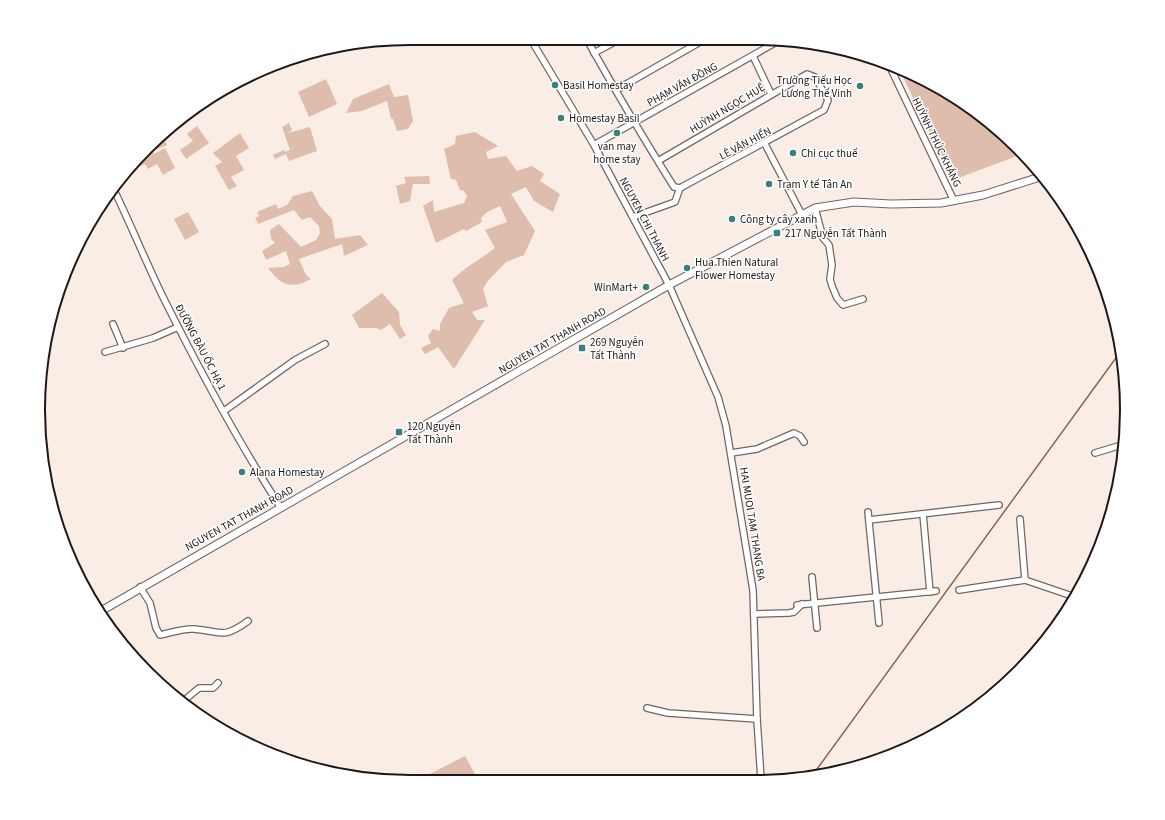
<svg xmlns="http://www.w3.org/2000/svg" width="1165" height="820" viewBox="0 0 1165 820" font-family="'Source Sans 3',sans-serif">
<style>
.green{fill:#dfbdac}
.lines{fill:none;stroke-linecap:round;stroke-linejoin:round}
.stream{stroke:#8a6450;stroke-width:1.5}
.minor-casing{stroke:#716661;stroke-width:8}
.major-casing{stroke:#716661;stroke-width:9}
.minor{stroke:#fff;stroke-width:5.5}
.major{stroke:#fff;stroke-width:7}
.poi-dot{fill:#38807b;stroke:#fff;stroke-width:1.5}
.labels{text-anchor:middle;stroke-width:3;stroke-linejoin:round;paint-order:stroke}
.poi-label{font-size:11px;fill:#1d1816;stroke:#fff;text-anchor:start}
.street-label{font-size:11px;fill:#1d1816;stroke:#fff}
.rim{fill:none;stroke:#1d1816;stroke-width:2}
</style>
<rect width="100%" height="100%" fill="#faede6"/>
<g class="green">
<path d="M901,73L941,88L1022,154L953,180Z"/>
<path d="M326,79L337,104L309,117L298,92Z"/>
<path d="M389,84L394,97L408,95L413,121L408,129L397,131L393,119H391L387,101L362,111L346,113L353,99Z"/>
<path d="M289,123L292,130L288,133L310,127L317,151L289,161L286,154L275,159L273,155L284,150L285,152L290,150L282,127Z"/>
<path d="M197,126L209,143L186,159L180,150L193,141L187,134Z"/>
<path d="M475,132L498,146L486,152L488,159L506,156L517,171L532,166L544,174L540,181L560,194L553,212L534,201L526,187L511,194L535,231L524,255L506,262L487,282L483,289L488,306L472,312L477,320H485L454,369L438,347L425,354L421,348L431,343L428,336L433,329L440,331V324L449,308L464,303L452,280C465,267 481,259 495,248L485,230L507,222L500,206L487,212L481,218L482,222L466,231L464,229L436,243L423,206L433,200L434,212L464,203L467,196L464,191L460,190L456,180L451,179L444,149L455,144L456,136Z"/>
<path d="M240,133L249,148L236,156L244,170L231,177L237,186L229,190L215,166L222,162L213,153Z"/>
<path d="M163,136L167,145L153,151L154,154L165,148L175,168L163,175L157,164L148,169L145,164L137,168L134,161L145,153L147,156L145,152Z"/>
<path d="M429,176L430,184H413L410,201L400,204L396,186L406,183L404,177Z"/>
<path d="M312,191L320,206L332,219L335,239L360,235L368,245L344,256L342,244L299,259L306,275L311,279C291,290 281,285 268,268L284,267L290,264L286,251L266,260L262,251L275,243L271,239L270,230L279,224L301,247L316,240L320,233L319,226L310,217L302,220L294,210L258,224L255,218L259,216L257,212L276,204L278,209L287,205L293,196Z"/>
<path d="M188,212L199,232L185,240L174,219Z"/>
<path d="M382,293L399,312L400,325L406,335L400,339L390,324L381,330L376,328H359L352,315Z"/>
<path d="M465,756L479,781H416Z"/>
</g>
<g class="lines">
<path class="stream" d="M812,776L1121,351"/>
<g class="minor-casing">
<g id="minor">
<path d="M530,38L594,145L669,285L718,397L726,426L753,590L757,719L761,779"/>
<path d="M586,38C614,88 643,138 674,187L680,188L824,110L828,100L815,77L807,74L658,161"/>
<path d="M594,53L622,38"/>
<path d="M753,56L771,94"/>
<path d="M891,69L954,201"/>
<path d="M616,90L707,38"/>
<path d="M765,144L802,215"/>
<path d="M594,145L780,40"/>
<path d="M114,190C132,227 147,265 165,301C200,371 238,442 281,508"/>
<path d="M815,208L823,238L829,245L832,265L830,279L832,286L837,298L843,305L863,299"/>
<path d="M633,217L675,202L680,188"/>
<path d="M113,324L123,348"/>
<path d="M105,352L153,338L178,327"/>
<path d="M224,411L295,360L325,344"/>
<path d="M731,453L757,449L794,433L800,436L804,442"/>
<path d="M1095,453L1125,444"/>
<path d="M868,512L879,623"/>
<path d="M923,514L930,592"/>
<path d="M1020,519L1025,580"/>
<path d="M869,520L999,505"/>
<path d="M812,577L817,628"/>
<path d="M140,587L150,603L156,628L160,635C171,633 183,628 194,629C222,631 222,640 248,621"/>
<path d="M959,590L1025,580L1075,597"/>
<path d="M797,605L936,591"/>
<path d="M754,614L789,613L794,612L802,604"/>
<path d="M181,703L199,688H213L218,683"/>
<path d="M647,708L668,713L757,719"/>
</g>
</g>
<g class="major-casing">
<path id="major" d="M101,611L669,285L815,208L854,202L891,204L941,203L983,195L1043,176"/>
</g>
<use href="#minor" class="minor"/>
<use href="#major" class="major"/>
</g>
<g class="poi-dot">
<circle cx="555" cy="85" r="4"/>
<circle cx="860" cy="86" r="4"/>
<circle cx="561" cy="118" r="4"/>
<circle cx="617" cy="133" r="4"/>
<circle cx="793" cy="153" r="4"/>
<circle cx="769" cy="184" r="4"/>
<circle cx="732" cy="219" r="4"/>
<rect x="773" y="229" width="8" height="8" rx="2"/>
<circle cx="687" cy="268" r="4"/>
<circle cx="646" cy="287" r="4"/>
<rect x="578" y="344" width="8" height="8" rx="2"/>
<rect x="395" y="428" width="8" height="8" rx="2"/>
<circle cx="242" cy="472" r="4"/>
</g>
<g class="labels">
<g class="poi-label">
<text x="852" y="84" text-anchor="end">Trường Tiếu Học<tspan x="852" dy="13">Lương Thế Vinh</tspan></text>
<text x="563" y="89">Basil Homestay</text>
<text x="569" y="122">Homestay Basil</text>
<text x="617" y="150" text-anchor="middle">van may<tspan x="617" dy="13">home stay</tspan></text>
<text x="801" y="157">Chi cục thuế</text>
<text x="777" y="188">Trạm Y tế Tân An</text>
<text x="740" y="223">Công ty cây xanh</text>
<text x="785" y="237">217 Nguyễn Tất Thành</text>
<text x="695" y="266">Hua Thien Natural<tspan x="695" dy="13">Flower Homestay</tspan></text>
<text x="638" y="291" text-anchor="end">WinMart+</text>
<text x="590" y="346">269 Nguyễn<tspan x="590" dy="13">Tất Thành</tspan></text>
<text x="407" y="430">120 Nguyễn<tspan x="407" dy="13">Tất Thành</tspan></text>
<text x="250" y="476">Alana Homestay</text>
</g>
<g class="street-label">
<text transform="translate(682 84) rotate(-29)" y="4">PHẠM VĂN ĐỒNG</text>
<text transform="translate(727 108) rotate(-31)" y="4">HUỲNH NGỌC HUỆ</text>
<text transform="translate(937 142) rotate(64)" y="4">HUỲNH THÚC KHÁNG</text>
<text transform="translate(745 143) rotate(-28)" y="4">LÊ VĂN HIẾN</text>
<text transform="translate(645 219) rotate(62)" y="4">NGUYEN CHI THANH</text>
<text transform="translate(552 340) rotate(-30)" y="4">NGUYEN TAT THANH ROAD</text>
<text transform="translate(201 347) rotate(62)" y="4">ĐƯỜNG BÀU ỐC HẠ 1</text>
<text transform="translate(239 518) rotate(-29)" y="4">NGUYEN TAT THANH ROAD</text>
<text transform="translate(753 524) rotate(81)" y="4">HAI MUOI TAM THANG BA</text>
</g>
</g>
<path d="M0 0H1165V820H0ZM410 45H755A365 365 0 0 1 1120 410V410A365 365 0 0 1 755 775H410A365 365 0 0 1 45 410V410A365 365 0 0 1 410 45Z" fill="#fff" fill-rule="evenodd"/>
<path class="rim" d="M410 45H755A365 365 0 0 1 1120 410V410A365 365 0 0 1 755 775H410A365 365 0 0 1 45 410V410A365 365 0 0 1 410 45Z"/>
</svg>
